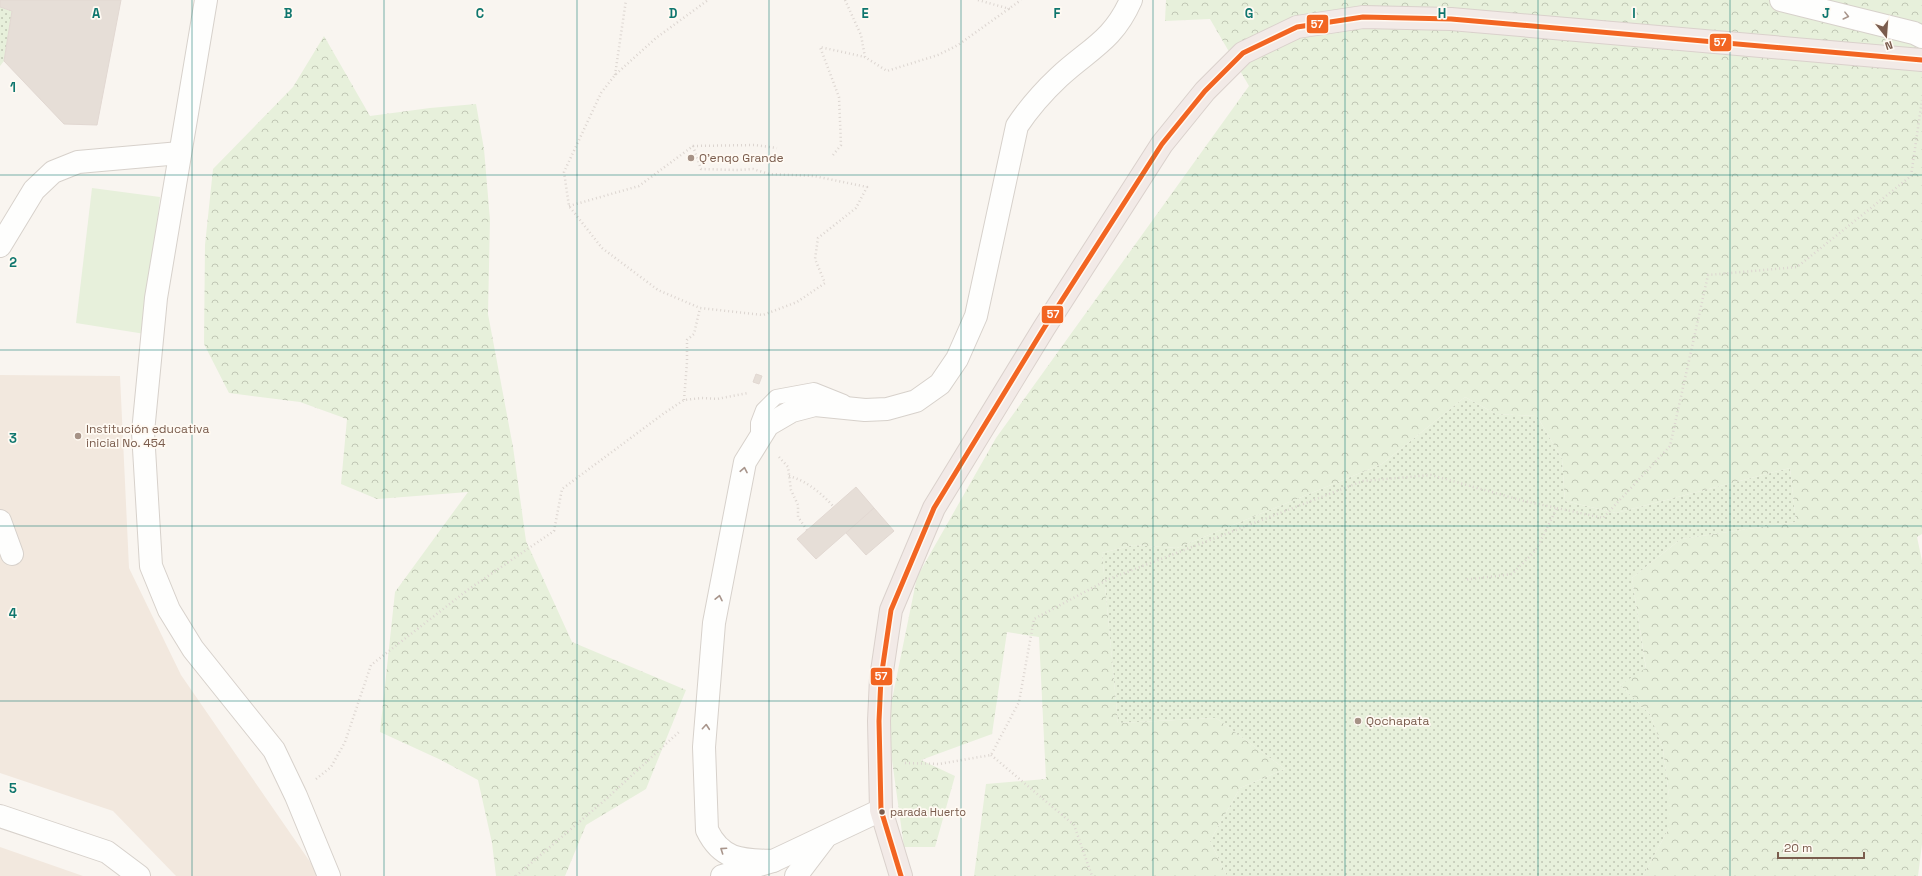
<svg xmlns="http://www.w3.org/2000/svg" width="1922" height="876" viewBox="0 0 1922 876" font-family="'Space Grotesk',sans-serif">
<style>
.residential{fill:#f2e8de}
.grass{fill:url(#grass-dots)}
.forest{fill:url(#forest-crowns)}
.garden{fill:#e7f0db}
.building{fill:#e6ded7;stroke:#e2d8d2}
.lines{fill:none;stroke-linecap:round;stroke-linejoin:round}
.lane-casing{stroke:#d7d1cb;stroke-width:16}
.street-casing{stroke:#d7d1cb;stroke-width:24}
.highway-casing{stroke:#dad1cc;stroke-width:24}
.path{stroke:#dcd5d0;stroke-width:2.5;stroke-dasharray:1 3;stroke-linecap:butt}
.lane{stroke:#fefefd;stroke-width:14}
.street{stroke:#fefefd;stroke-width:22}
.highway{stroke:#f2eae7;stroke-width:22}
.bus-1-casing{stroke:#fffaf3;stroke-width:8}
.bus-1{stroke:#f26522;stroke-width:5}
.oneway{stroke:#a8958b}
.grid{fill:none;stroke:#0f766e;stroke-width:1;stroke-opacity:0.55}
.poi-dot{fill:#a69286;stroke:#fffaf3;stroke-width:1.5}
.bus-dot{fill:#7a5c4d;stroke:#fffaf3;stroke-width:1.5}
.labels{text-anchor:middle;stroke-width:3.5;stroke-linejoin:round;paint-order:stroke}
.bus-label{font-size:11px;fill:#7a5c4d;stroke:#fffaf3;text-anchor:start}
.poi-label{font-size:12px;fill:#7a5c4d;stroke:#fffaf3;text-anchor:start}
.grid-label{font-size:13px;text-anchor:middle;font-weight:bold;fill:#0f766e;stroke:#fffaf3;stroke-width:3.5;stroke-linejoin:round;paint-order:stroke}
.line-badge{stroke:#fffaf3;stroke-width:1.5}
.badge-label{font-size:11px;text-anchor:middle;font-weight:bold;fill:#fff}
</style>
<defs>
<pattern id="grass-dots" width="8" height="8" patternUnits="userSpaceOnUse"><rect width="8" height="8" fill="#e7f0db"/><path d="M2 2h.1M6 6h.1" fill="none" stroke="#c0c6b4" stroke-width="1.8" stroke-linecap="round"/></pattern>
<pattern id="forest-crowns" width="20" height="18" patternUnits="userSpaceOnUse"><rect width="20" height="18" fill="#e7f0db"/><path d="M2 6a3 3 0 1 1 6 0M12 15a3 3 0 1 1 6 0" fill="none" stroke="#c0c6b4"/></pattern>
</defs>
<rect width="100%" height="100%" fill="#f9f5f0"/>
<g class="residential">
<path d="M0,375L120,376L129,568L181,675L315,869L317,876H176L113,811L0,773V555L19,560L0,512Z"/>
<path d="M0,847L83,876H0Z"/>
</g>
<g class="grass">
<path d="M0,7L12,11L4,61L0,66Z"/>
<path d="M1465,397L1496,414L1537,416L1562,459L1565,501L1616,513L1790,468L1796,522L1681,539L1632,578L1646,669L1620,685L1650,714L1663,749L1669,796V828L1643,876H1227L1210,841L1240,788L1285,769L1216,718L1118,723L1102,553L1133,545L1177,548L1382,464Z"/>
</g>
<g class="forest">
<path d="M1166,0H1922V534L1917,537L1922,561V844L1918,876H1643L1669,828V796L1663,749L1650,714L1620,685L1646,668L1632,578L1681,539L1796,522L1790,468L1616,513L1565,501L1562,459L1537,416L1496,414L1465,397L1382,464L1177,548L1133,545L1102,553L1118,723L1216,718L1285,769L1240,788L1210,841L1227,876H974L986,784L1046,779L1039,637L1007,632L992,734L921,760L955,776L935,847H904L887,724L917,577L996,438L1249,86L1210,19L1165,21Z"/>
<path d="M324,36L370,116L430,108L476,104L484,149L490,220L488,314L513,447L526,541L572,642L686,690L646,789L586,825L565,876H496L492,843L478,780L441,760L380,732L395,592L468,492L377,499L341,484L347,419L300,402L229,393L204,344L205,245L213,169L293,87Z"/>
</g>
<path class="garden" d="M92,188L160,197L145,334L76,323Z"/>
<g class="building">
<path d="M0,0H121L97,125L64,124L4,61L12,11L0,7Z"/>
<path d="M756,374L762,376L759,384L753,382Z"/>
<path d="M856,487L874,508L816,559L797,539Z"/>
<path d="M874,508L894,531L866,555L846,533Z"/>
</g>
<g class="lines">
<g class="lane-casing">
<path id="lane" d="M758,436V423L763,410L776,397L814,390L844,402"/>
</g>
<g class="street-casing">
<g id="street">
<path d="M206,0L156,298L143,432L151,566L169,610L193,649L274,750L296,796L329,876"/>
<path d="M1781,0L1914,33L1922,37"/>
<path d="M0,246L34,190L53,172L78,162L180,153"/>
<path d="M0,521L12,554"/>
<path d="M0,816L107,852L139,876"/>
<path d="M773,861C743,860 722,861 707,830L704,747L714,623L745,462L768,425L792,411L815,405L865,410L887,409L916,401L940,384L957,359L976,316L1017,126C1029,108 1043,92 1059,77C1089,49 1113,41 1131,0"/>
<path d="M722,876L773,861L881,810"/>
<path d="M796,876L824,839"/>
</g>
</g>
<g class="highway-casing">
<path id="highway" d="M901,876L881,810L879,721L881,678L891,610L934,508L1044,328L1162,144L1205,91L1243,53L1297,27L1363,17L1451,19L1922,60"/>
</g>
<g class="path">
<path d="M845,0L861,35L865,57L887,71L938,55L958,45L1021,0"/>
<path d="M978,0L1010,9"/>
<path d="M615,75L626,0"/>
<path d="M693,146L701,169L738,170L753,169L769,174L814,176L867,187L856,208L818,238L815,259L825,283L797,302L763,315L700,308L658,290L602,248L569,206L564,172L601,93L615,75L656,38L708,0"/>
<path d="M833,155L841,145L839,97L820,47L865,57"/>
<path d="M569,206L639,186L693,146L755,145L777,148"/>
<path d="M684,400L687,362V340L694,334L700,308"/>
<path d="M779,457L788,467L791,490L798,505V517L807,530"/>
<path d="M789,476C807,481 821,493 834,507"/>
<path d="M1557,508L1603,518L1670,446L1708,275L1797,267L1911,176L1922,100"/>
<path d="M991,755L1074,825L1092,876"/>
<path d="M905,763L939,764L991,755L1019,702L1034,619L1109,579L1363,481L1431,475L1524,501L1557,508L1536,550L1512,574L1464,580"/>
<path d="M316,779L331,767L345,742L371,665L469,589L554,531L562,489L663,414L684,400L702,398L717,399L748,393"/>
<path d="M516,876L605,800L679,732"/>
</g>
<use href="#lane" class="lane"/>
<use href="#street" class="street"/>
<use href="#highway" class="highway"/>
<g class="bus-1-casing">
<path id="bus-1" d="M901,876L881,810L879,721L881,678L891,610L934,508L1044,328L1162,144L1205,91L1243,53L1297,27L1363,17L1451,19L1922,60"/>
</g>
<use href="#bus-1" class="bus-1"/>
</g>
<defs><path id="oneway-chevron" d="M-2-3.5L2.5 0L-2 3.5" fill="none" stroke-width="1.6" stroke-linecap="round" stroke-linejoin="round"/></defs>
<g class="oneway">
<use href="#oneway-chevron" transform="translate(1846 16) rotate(14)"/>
<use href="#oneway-chevron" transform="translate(744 470) rotate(-79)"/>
<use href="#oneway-chevron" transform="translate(719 598) rotate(-78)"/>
<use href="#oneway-chevron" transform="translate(706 727) rotate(-85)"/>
<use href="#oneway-chevron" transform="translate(723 850) rotate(-146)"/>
</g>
<path class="grid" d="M192,0V876M384,0V876M577,0V876M769,0V876M961,0V876M1153,0V876M1345,0V876M1538,0V876M1730,0V876M0,175H1922M0,350H1922M0,526H1922M0,701H1922"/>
<g class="poi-dot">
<circle cx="691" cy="158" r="4"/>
<circle cx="78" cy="436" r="4"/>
<circle cx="1358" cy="721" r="4"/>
</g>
<circle class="bus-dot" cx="882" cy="812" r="3.5"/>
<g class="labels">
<g class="bus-label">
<text x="890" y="816">parada Huerto</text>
</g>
<g class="poi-label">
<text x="699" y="162">Q'enqo Grande</text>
<text x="86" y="433">Institución educativa<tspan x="86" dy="14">inicial No. 454</tspan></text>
<text x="1366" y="725">Qochapata</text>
</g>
</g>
<g class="grid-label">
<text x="96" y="18">A</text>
<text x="288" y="18">B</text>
<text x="480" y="18">C</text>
<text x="673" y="18">D</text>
<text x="865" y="18">E</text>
<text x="1057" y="18">F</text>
<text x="1249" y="18">G</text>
<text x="1442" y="18">H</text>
<text x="1634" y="18">I</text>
<text x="1826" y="18">J</text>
<text x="13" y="92">1</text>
<text x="13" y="267">2</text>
<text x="13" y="443">3</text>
<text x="13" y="618">4</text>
<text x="13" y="793">5</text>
</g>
<g class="line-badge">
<rect x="1306" y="14" width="23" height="20" rx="4" fill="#f26522"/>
<rect x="1709" y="33" width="23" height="19" rx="4" fill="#f26522"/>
<rect x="1041" y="305" width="23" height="19" rx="4" fill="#f26522"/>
<rect x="870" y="667" width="23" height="19" rx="4" fill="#f26522"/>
</g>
<g class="badge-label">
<text x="1317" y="28">57</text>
<text x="1720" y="46">57</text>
<text x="1053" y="318">57</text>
<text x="881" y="680">57</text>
</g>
<g transform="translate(1886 36) rotate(163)" stroke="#fffaf3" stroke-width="3" paint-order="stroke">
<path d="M0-3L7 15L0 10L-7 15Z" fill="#7a5c4d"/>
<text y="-6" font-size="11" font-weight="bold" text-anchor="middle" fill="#7a5c4d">N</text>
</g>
<path d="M1778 852v6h86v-6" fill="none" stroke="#7a5c4d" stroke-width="2"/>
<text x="1784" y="852" font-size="12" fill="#7a5c4d" stroke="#fffaf3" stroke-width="3" paint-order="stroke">20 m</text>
</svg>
